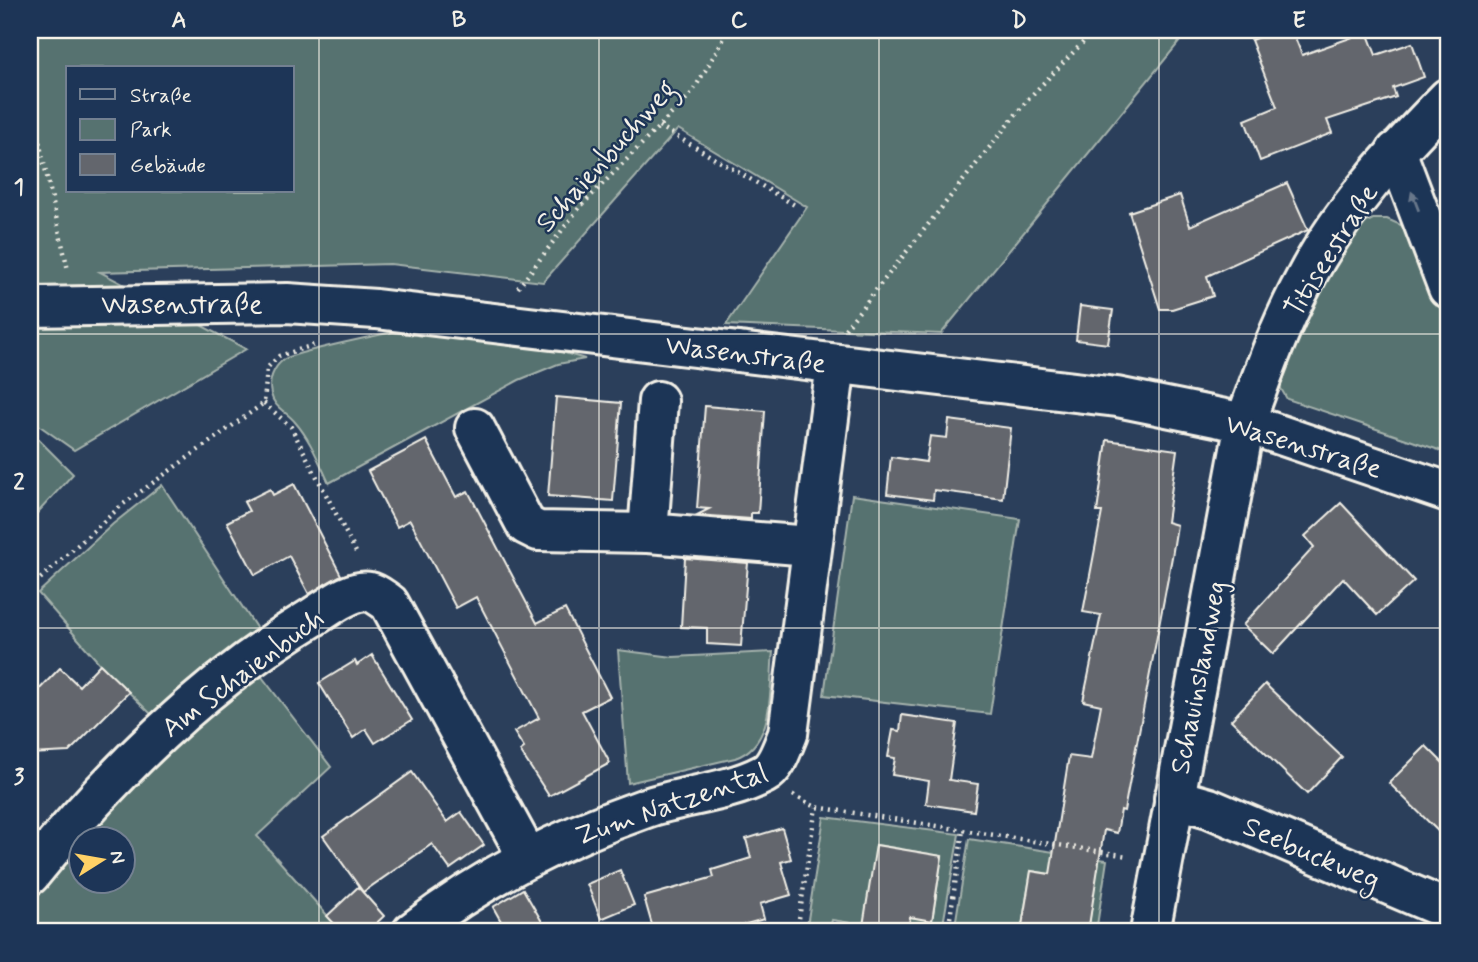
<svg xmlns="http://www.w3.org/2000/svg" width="1478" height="962" viewBox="0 0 1478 962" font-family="Mynerve,sans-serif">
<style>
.green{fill:#567270;stroke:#a5b2ac;stroke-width:2;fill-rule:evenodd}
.building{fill:#63666d;stroke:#f4f1e8;stroke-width:2}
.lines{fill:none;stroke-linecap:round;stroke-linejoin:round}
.minor-casing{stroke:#f4f1e8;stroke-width:44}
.path{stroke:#f4f1e8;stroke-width:4.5;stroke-dasharray:2 5;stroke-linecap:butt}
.minor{stroke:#1d3557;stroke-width:38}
.oneway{fill:#68778a}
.grid{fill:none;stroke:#f4f1e8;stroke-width:2;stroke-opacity:0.55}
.labels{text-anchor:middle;stroke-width:5;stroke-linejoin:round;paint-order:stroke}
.street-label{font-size:28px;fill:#f4f1e8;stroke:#1d3557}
.neatline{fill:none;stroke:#f4f1e8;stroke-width:2.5}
.grid-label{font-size:23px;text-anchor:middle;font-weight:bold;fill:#f4f1e8}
</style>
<rect width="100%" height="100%" fill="#2b3f5b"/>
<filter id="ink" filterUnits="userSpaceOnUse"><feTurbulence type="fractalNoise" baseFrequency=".0143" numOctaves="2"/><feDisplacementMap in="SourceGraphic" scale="14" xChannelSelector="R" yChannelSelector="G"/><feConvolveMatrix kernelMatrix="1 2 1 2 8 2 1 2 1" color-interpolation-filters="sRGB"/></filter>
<g filter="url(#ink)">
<g class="green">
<path d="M30,30H1189L941,334L726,325L807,207L678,129L543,282L390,264L100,272L246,349L74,450L30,419ZM68,68H292V191H68Z"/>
<path d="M1373,219H1387L1410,229L1448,327V453L1287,399L1280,387L1279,368L1306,307L1357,227Z"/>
<path d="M414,329L535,344L585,359L558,364L519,380L329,483C319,462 310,439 295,422C286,411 274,408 271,394C268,381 273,368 283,360C290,353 399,330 414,329Z"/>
<path d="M30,431L73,474L30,521Z"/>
<path d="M162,485L259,632L153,716L100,664L38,593L113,524Z"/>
<path d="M852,495L1020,519L990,714L824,695Z"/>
<path d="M618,650L673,657L773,652C769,688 776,744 735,758L628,783Z"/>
<path d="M259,673L331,767L257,836L342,932H30V906L80,840V881H122V839H81L156,760Z"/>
<path d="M824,817L959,834L942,930L909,925L910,917L932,920L942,856L877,845L869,926L832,920L829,932H806Z"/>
<path d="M969,839L1107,860L1096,932H1088L1095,881L1031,871L1021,932H954Z"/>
</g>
<g class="building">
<path d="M1277,30H1292L1302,55L1367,32L1376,55L1412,43L1424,77L1393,88L1396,97L1327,120L1332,133L1260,161L1245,120L1277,107L1251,40Z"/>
<path d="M1287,183L1308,230L1207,276L1213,296L1172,309H1160L1129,212L1180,195L1190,226Z"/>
<path d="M1080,306L1113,310L1108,344L1076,340Z"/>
<path d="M556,397L621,403L613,501L548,496Z"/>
<path d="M705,406L765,411L758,513H751V519L697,515L709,509L697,508Z"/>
<path d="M949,420L1011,428L1003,499L934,490L933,500L887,494L891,457L926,462L930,436L947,438Z"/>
<path d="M426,440L456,497L468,491L537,623L565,609L610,697L582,711L610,763L549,796L520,751L524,748L514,732L539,718L476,597L456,608L410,520L397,527L368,471Z"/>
<path d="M1107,440L1177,450L1167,522L1177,525L1172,557L1124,811L1121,810L1117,833L1104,830L1088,932H1021L1031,871L1050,874L1069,756L1091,759L1101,705L1083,701L1101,615L1083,612L1102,512H1097Z"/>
<path d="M294,484L341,575L309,594L289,556L255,575L227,522L249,511L244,502L270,489L273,495Z"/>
<path d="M1341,503L1414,581L1377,615L1343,578L1273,654L1243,625L1314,547L1305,536Z"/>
<path d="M685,558L748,563L741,646L707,644V628L681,627Z"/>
<path d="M372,655L412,720L375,743L366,729L353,738L319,683L355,661L357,665Z"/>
<path d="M100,664L129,692L69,752L30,754V699L60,668L79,686Z"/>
<path d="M1265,684L1342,757L1307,794L1231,720Z"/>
<path d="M902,715L957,723L949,780L978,784L974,811L926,804L929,781L892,775L895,758L888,757L893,730L900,731Z"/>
<path d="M1426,746L1448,768V841L1389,783Z"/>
<path d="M412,772L447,822L461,812L484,845L450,869L432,844L363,892L323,836Z"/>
<path d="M782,828L791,859L781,862L791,895L760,904L764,919L718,932H654L644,897L714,877L712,870L751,858L746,839Z"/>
<path d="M876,845L942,856L932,921L910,917L908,932H862Z"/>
<path d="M620,870L634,905L601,919L587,884Z"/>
<path d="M358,887L384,916L367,932H342L327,916Z"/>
<path d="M523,889L548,932H507L493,907Z"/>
</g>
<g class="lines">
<g class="minor-casing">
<g id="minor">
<path d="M1396,151L1448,288"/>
<path d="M30,307L287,303L376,309L1117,397L1245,423L1448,492"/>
<path d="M658,401L648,533L810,546"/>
<path d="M475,428L526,525L538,531L648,533"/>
<path d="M1174,798L1209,808L1448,910"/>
<path d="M30,875C111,775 202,684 313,617C328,608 351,588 370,592C376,593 384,600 389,603L527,856"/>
<path d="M412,932C485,876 558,839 646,808C684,795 728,793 764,774C777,767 782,748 788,734L836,364"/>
<path d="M1150,932L1245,423C1263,373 1280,325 1305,279C1341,210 1395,152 1448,98"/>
</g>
</g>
<g class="path">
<path d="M30,101L68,270"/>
<path d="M659,126L798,207"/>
<path d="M518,288L579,208L692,93L729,30"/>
<path d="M845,329L1028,99L1095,30"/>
<path d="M264,403L291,427L358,556"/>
<path d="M30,588L122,505L264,403L267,368L279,356L317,344"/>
<path d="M793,795L816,807L1128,856"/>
<path d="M797,932L816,807"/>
<path d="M948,932L963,830"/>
</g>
<use href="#minor" class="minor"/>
</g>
<defs><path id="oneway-solid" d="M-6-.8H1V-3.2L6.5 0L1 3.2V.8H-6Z" transform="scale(1.75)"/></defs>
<use class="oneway" href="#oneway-solid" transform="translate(1415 201) rotate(-111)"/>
</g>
<path class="grid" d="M319,30V932M599,30V932M879,30V932M1159,30V932M30,334H1448M30,628H1448"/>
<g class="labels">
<g class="street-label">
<text transform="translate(605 155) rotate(-48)" y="10">Schaienbuchweg</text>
<text transform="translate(1330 250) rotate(-58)" y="10">Titiseestraße</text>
<text x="182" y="313">Wasenstraße</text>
<text transform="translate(746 353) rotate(7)" y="10">Wasenstraße</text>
<text transform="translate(1304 445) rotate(17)" y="10">Wasenstraße</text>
<text transform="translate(242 672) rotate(-37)" y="10">Am Schaienbuch</text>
<text transform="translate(1197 677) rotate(-79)" y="10">Schauinslandweg</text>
<text transform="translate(671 803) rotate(-19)" y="10">Zum Natzental</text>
<text transform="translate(1312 852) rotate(23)" y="10">Seebuckweg</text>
</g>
</g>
<rect width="1478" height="962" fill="none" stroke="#1d3557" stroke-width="77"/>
<rect x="66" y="66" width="228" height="126" fill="#1d3557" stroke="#738091" stroke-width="2"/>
<rect x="80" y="89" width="35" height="10" fill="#1d3557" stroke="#738091" stroke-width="2"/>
<text x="130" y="102" font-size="21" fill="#f4f1e8">Straße</text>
<rect x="80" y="119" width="35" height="21" fill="#567270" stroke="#738091" stroke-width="2"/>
<text x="130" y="136" font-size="21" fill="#f4f1e8">Park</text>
<rect x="80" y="154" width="35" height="21" fill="#63666d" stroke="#738091" stroke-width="2"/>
<text x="130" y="172" font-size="21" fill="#f4f1e8">Gebäude</text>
<g transform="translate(102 860) rotate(79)"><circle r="33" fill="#1d3557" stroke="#738091" stroke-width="2"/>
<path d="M0-5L12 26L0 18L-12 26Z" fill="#ffd166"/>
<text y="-10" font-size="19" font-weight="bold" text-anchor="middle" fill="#f4f1e8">N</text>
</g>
<rect x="38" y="38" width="1402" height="885" class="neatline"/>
<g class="grid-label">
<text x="179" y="27">A</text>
<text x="459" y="27">B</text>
<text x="739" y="27">C</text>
<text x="1019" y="27">D</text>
<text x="1299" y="27">E</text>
<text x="19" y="194">1</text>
<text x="19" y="489">2</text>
<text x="19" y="784">3</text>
</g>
</svg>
